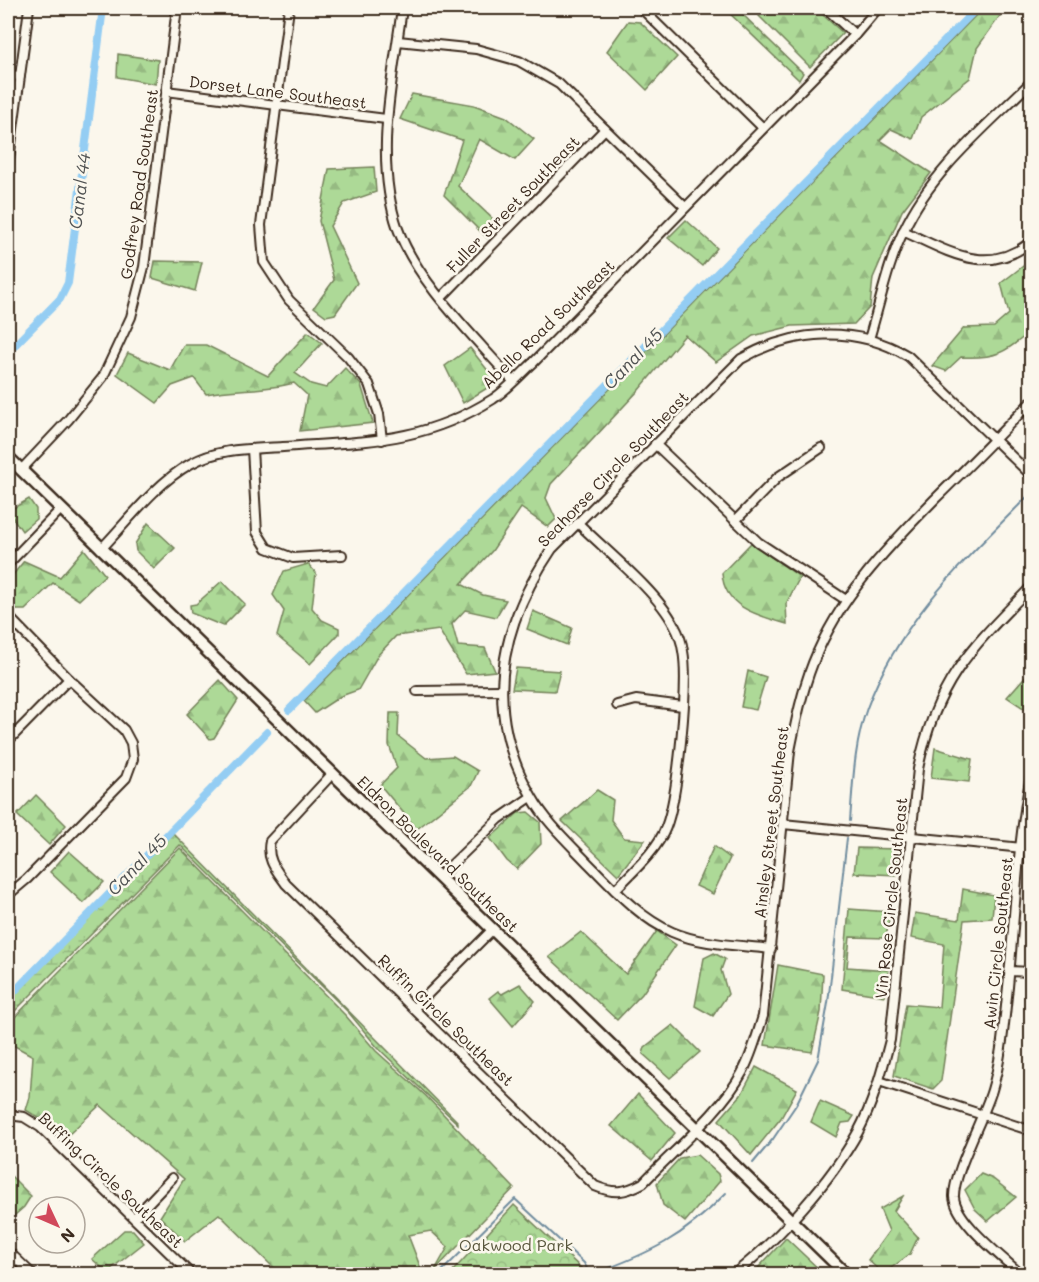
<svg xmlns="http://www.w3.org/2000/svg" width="1039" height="1282" viewBox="0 0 1039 1282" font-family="Mali,sans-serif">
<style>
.forest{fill:url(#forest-firs);stroke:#74825a;stroke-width:1.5}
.wetland{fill:url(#wetland-marsh);stroke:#74825a;stroke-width:1.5}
.park{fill:url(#park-crowns);stroke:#74825a;stroke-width:1.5}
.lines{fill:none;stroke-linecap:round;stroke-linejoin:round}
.stream{stroke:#708c9e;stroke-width:2}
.canal{stroke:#94cdf3;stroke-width:8}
.minor-casing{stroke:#3b2a1e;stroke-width:12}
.tertiary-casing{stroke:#3b2a1e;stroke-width:15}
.minor{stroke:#fbf7ec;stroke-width:8}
.tertiary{stroke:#fbf7ec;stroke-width:10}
.labels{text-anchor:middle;stroke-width:5;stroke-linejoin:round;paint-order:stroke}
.street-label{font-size:16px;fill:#3b2a1e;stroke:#fbf7ec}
.park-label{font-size:16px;fill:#58563c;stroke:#fbf7ec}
.water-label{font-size:18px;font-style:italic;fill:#515353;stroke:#fbf7ec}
</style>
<defs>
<pattern id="forest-firs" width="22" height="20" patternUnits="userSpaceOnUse" patternTransform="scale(1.5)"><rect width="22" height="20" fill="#add997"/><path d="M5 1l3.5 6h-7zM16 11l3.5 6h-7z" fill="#96ba82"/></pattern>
<pattern id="wetland-marsh" width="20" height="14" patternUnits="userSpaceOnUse" patternTransform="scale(1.5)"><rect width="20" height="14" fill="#add997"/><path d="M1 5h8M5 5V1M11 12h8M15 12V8" fill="none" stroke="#96ba82"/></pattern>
<pattern id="park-crowns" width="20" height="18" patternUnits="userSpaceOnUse" patternTransform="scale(1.5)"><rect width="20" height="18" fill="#add997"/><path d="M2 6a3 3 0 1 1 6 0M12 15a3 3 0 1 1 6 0" fill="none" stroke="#96ba82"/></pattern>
</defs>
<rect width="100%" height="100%" fill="#fbf7ec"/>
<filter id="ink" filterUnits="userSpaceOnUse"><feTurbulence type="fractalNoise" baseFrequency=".0167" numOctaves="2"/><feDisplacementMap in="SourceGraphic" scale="12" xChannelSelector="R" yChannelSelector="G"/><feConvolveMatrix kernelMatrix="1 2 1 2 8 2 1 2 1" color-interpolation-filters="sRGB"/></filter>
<g filter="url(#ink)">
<g class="forest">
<path d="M724,8H736L803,73L799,80Z"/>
<path d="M767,8H815L843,33L810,67L759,16Z"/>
<path d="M983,8H1010L1002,13L977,48L970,78L921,117L913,139L891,129L880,140L931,173L902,211L873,278L870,307L854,324L792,326L753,336L716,362L685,335L638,391L551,484L546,498L556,519L548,527L521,508L492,551L461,584L483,595L506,600L496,617L465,610L452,624L458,646L485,648L495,671L466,674L439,630L396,636L378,655L358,690L341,696L315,713L304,701Z"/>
<path d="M628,21L640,22L677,57L647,90L607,51Z"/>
<path d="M118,54L158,60L156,84L117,77Z"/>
<path d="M412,94L474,105L506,117L534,139L515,160L479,139L458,186L496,222L487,238L444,195L462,140L400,119Z"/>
<path d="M374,167L376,192L344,203L330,226L357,283L335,314L326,316L314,307L334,280L319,221L329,169Z"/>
<path d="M686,220L717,248L702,266L668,238Z"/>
<path d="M1031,260V331C1005,353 995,359 961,357L946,371L932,366L964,328L994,327L1009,314L1001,283Z"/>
<path d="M155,261L202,262L195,291L152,278Z"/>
<path d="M308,332L322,343L295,373L311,384L326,388L345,368L361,385L373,423L300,431L307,395L294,383C265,391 236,388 206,394L194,378L172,386L157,403L117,374L128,353L170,370L184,345H206L268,376Z"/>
<path d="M470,348L497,382L463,403L445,366Z"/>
<path d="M29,499L36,509V519L22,531L8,511Z"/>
<path d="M148,523L175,548L154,569L136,551L135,544Z"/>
<path d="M751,543L800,577L786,604L787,624C759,616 724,608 722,573Z"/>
<path d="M84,549L105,575L79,600L53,583L25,610H16L8,601V581L24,561L60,577Z"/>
<path d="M308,564L316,573L312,608L322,620L339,628V634L310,664L277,636L284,611L273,595L284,571Z"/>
<path d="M222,581L245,604L223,626L191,613L190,605L196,604Z"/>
<path d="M533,611L572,628L567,645L527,629Z"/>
<path d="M516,668L560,671L555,691L512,689Z"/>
<path d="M1031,670V713L1007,697Z"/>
<path d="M748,671L766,677L756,710L741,707Z"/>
<path d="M220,680L238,700L214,738L210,739L187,714Z"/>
<path d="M390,713H399L398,736L426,758L453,756L478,771L471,786L417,829L380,785L397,768L389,745Z"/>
<path d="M935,748L972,759L969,782L931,778Z"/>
<path d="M597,790L613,800L611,820L624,838L645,840L618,875L562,821Z"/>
<path d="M36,795L66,825L49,845L17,815Z"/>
<path d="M528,812L540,822L541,844L517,869L507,861L490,838L518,813Z"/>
<path d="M714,846L730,858L713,894L696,886Z"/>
<path d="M180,848L346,1016L376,1051L426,1096L514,1188L435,1270L448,1247L431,1231L408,1235L423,1274H280L219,1214L185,1241L160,1217L184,1179L100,1105L67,1136L26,1110L30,1097L33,1056L13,1045L8,1056V1024Z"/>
<path d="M857,848L899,849L897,875L854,873Z"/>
<path d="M69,851L104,882L83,903L50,872Z"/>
<path d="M963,889L994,895L992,918L964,920L941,1081L933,1089L894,1076L906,1004L939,1007L944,944L911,938L915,913L959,920Z"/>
<path d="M849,909L890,912L886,938L850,937L847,967L889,970L884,996L842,989Z"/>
<path d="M657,931L676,945L642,994L617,1020L549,957L581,932L626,974Z"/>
<path d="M714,953L725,959L721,970L728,994L713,1016L695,1006L704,958Z"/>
<path d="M778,965L823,974L821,1012L812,1052L765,1045Z"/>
<path d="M520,984L535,1001L513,1026L489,998L498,991L502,994Z"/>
<path d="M673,1025L700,1052L670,1078L643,1054L645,1047Z"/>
<path d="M756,1067L797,1089L781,1118L751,1155L719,1120L741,1095Z"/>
<path d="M638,1094L675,1133L652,1161L611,1126Z"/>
<path d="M820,1101L854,1116L850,1122L842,1123L836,1137L811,1122Z"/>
<path d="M697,1155L718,1174L720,1181L685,1222L663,1205L657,1183L680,1158Z"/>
<path d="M981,1174L993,1179L1016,1197L988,1221L975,1209L965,1190Z"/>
<path d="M10,1175L31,1196L24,1207L8,1221V1177Z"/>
<path d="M903,1196L894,1211L918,1237L910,1254L883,1274L868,1260L889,1231L880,1209Z"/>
<path d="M124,1230H133L144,1243L107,1272L92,1259Z"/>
<path d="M786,1238L824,1274H765L758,1268Z"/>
</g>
<path class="wetland" d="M172,832L458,1122V1124L378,1048L349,1013L180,845L8,1018V994Z"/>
<path class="park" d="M514,1205L582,1269L583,1274H450Z"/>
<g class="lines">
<g class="stream">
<path d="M850,821C853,783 854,744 867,708C900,619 967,558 1032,492"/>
<path d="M753,1163L773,1139L796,1105L818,1060L828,1003L847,838"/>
<path d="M439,1274L515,1199L584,1263L590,1274"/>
<path d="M593,1274C650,1253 683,1238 726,1193"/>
</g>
<g class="canal">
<path d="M8,352L60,299L68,283L103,8"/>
<path d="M289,710L977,8"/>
<path d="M8,998L267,732"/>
</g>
<g class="minor-casing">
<g id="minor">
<path d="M289,8L261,225L264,262L289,300L348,357L369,384L379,414L382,440"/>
<path d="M402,8C393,80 373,157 398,229C418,284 475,337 513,381"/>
<path d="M641,8L762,127"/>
<path d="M826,8L855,35"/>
<path d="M398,41L476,49L519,61L559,84L685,207"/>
<path d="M8,75L20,76"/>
<path d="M166,91L386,119"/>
<path d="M8,167L29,8"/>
<path d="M903,231C948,251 987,278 1032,241"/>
<path d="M441,298L605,129"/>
<path d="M869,339C880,303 888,263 904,230C931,171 987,126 1032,81"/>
<path d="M655,444L758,542L846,600"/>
<path d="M252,449L257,532L267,548L293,558L342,555"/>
<path d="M21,470L68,420L103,377L131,317L144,267L177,8"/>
<path d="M735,521L778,477L821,448"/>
<path d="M578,523C606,551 657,591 674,625C678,632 682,643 683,651C689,683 678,796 666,827C657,851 633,871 615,890"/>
<path d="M101,549C129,520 155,484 190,464C218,448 252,449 283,447C364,441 422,444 493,399C508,389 521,374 534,362L855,35L878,8"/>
<path d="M8,564L61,509"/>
<path d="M8,616L69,679L124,730L131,743L133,759L126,778L27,879L8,895"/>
<path d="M417,691L501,690"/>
<path d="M617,705L636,700L683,706"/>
<path d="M8,741L69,679"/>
<path d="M333,773L270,841C266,859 276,870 286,884L595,1186C614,1194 624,1193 643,1183C673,1151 722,1111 742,1073C752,1055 757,1035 763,1016L790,751C796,721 802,691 813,663C839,597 887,548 935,499C968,467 1000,434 1032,401"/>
<path d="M783,824L1032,849"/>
<path d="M439,877L499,819L531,797"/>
<path d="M771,949C739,945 702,945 672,932C638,917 613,888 588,863C568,842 546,822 532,797C482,711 499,627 552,549L741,359C793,329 855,325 908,356L1032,476"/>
<path d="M1009,971L1032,972"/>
<path d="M414,1008L493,929"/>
<path d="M879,1081L1032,1131"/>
<path d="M8,1115L24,1117L40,1127L191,1274"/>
<path d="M134,1218L172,1178"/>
<path d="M8,1251L32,1274"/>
<path d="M1018,1272C1000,1255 956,1221 954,1197C953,1174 984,1117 992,1090C1002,1057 1004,1022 1008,987C1015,916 1017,842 1032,771"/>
<path d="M734,1274C778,1240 831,1181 858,1132C873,1104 882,1071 890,1040L918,769C936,681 971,648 1032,586"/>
</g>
</g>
<g class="tertiary-casing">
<path id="tertiary" d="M8,457L846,1274"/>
</g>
<use href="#minor" class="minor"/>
<use href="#tertiary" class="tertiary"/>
</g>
</g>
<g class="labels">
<g class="street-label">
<text transform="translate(278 92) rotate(7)" y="6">Dorset Lane Southeast</text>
<text transform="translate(139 184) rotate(-82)" y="6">Godfrey Road Southeast</text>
<text transform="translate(513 204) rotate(-46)" y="6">Fuller Street Southeast</text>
<text transform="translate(548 324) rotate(-44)" y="6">Abello Road Southeast</text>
<text transform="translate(613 469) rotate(-46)" y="6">Seahorse Circle Southeast</text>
<text transform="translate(771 822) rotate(-83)" y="6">Ainsley Street Southeast</text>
<text transform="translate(438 854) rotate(44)" y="6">Eldron Boulevard Southeast</text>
<text transform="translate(891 898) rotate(-84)" y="6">Vin Rose Circle Southeast</text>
<text transform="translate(998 943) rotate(-84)" y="6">Awin Circle Southeast</text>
<text transform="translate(446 1020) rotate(44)" y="6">Ruffin Circle Southeast</text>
<text transform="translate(111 1180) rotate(43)" y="6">Buffing Circle Southeast</text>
</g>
<g class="park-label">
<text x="516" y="1251">Oakwood Park</text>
</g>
<g class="water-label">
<text transform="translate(80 191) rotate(-83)" y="6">Canal 44</text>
<text transform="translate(633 359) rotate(-46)" y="6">Canal 45</text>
<text transform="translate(137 865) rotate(-46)" y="6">Canal 45</text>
</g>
</g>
<rect width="1039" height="1282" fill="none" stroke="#fbf7ec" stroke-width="30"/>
<rect x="15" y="15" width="1009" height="1252" fill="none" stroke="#3b2a1e" stroke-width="2" filter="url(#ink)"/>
<g transform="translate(57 1225) rotate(134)"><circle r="28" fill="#fbf7ec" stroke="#aea59a" stroke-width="1.5"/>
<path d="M0-4.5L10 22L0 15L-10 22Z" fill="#d1495b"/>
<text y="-9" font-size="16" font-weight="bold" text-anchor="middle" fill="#3b2a1e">N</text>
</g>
</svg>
